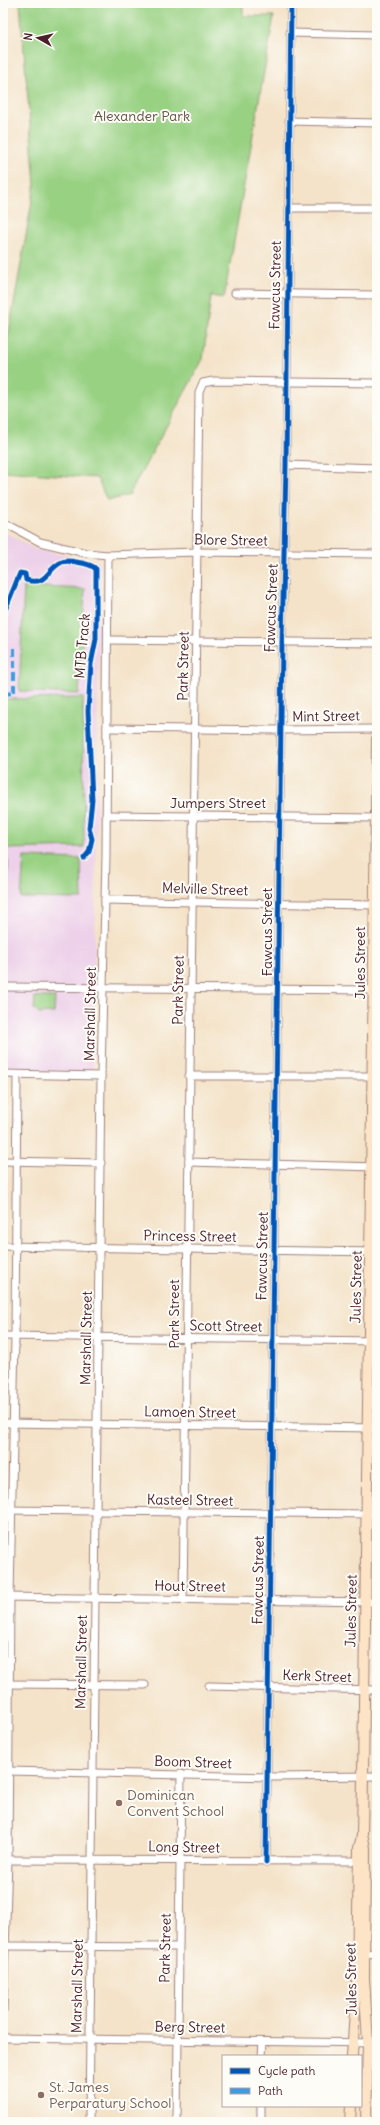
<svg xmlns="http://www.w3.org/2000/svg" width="380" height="2125" viewBox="0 0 380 2125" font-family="Delius,sans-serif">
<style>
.built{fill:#edd0e9}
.green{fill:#99d183;stroke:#727857}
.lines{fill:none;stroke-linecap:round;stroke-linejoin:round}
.street-casing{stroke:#9f817a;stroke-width:9}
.secondary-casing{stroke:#9f817a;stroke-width:12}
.street{stroke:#fff;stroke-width:7}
.secondary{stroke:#fee4c6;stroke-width:10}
.quiet{stroke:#409be1;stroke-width:4;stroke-dasharray:8 4;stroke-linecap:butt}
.cycleway-casing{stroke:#fdfcf7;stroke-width:8}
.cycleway{stroke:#0057b8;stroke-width:5}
.education-dot{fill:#8d6e63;stroke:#fdfcf7;stroke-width:1.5}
.labels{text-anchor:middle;stroke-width:4;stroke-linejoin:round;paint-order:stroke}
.park-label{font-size:14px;fill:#625445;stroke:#fdfcf7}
.street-label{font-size:14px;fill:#4a1f2b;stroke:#fdfcf7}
.education-label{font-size:14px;fill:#785e54;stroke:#fdfcf7;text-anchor:start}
</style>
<rect width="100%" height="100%" fill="#fdfcf7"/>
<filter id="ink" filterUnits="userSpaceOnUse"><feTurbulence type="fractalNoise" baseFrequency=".025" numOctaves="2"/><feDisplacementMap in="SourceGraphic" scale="8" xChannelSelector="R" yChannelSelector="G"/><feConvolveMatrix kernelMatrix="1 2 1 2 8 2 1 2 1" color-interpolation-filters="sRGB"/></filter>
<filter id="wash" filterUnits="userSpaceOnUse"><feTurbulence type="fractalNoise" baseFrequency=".012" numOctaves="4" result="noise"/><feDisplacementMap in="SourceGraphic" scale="16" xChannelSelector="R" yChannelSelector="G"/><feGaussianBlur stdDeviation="0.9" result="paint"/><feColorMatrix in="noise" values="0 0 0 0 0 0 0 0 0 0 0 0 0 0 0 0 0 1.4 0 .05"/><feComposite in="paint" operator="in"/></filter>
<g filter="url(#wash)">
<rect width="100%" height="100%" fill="#f4e3c9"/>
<path class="built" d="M3,531L34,549L100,562L93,1076L3,1074Z"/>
<g class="green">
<path d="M20,3H243V16H274L224,298L211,296L203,359L129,495L107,501L97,478L3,471V366L35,184Z"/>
<path d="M24,586L85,589L79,694L19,691Z"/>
<path d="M83,698L84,847L3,849V699Z"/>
<path d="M24,857L81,859L82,899L21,898Z"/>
<rect x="3" y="861" width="5" height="18"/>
<path d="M3,880H8L9,893H3Z"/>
<path d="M35,997H55L54,1013L39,1014L34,1009Z"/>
</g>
</g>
<g filter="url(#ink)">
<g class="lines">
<g class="street-casing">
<g id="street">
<path d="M290,33L377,35"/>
<path d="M289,121L377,123"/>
<path d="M288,208H377"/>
<path d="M235,293L377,295"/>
<path d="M286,465L377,468"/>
<path d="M3,522L40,542L86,553L108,555L196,552L377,554"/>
<path d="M108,640L377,643"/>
<path d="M107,728L281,730L377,729"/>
<path d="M106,815L377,818"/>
<path d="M105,900L238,903L377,905"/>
<path d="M3,987L377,990"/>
<path d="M3,1074L101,1076"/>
<path d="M189,1076H377"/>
<path d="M3,1161L101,1163"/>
<path d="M189,1162L377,1167"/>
<path d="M3,1246L377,1252"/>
<path d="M3,1336L377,1341"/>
<path d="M3,1423L377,1428"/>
<path d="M3,1510L377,1514"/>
<path d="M3,1597L377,1602"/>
<path d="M183,1599L199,392L203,383L213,381L377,383"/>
<path d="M3,1684L145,1685"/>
<path d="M209,1686L377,1690"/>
<path d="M8,1771L268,1777L377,1776"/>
<path d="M4,1860L363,1861"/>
<path d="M266,1862L282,643L286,465L291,3"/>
<path d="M5,1946L177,1947"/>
<path d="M364,1954L377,1953"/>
<path d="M3,2010L8,1860L10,1597L15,1336L17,1075"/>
<path d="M3,2038L377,2043"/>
<path d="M262,2056L263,2042"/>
<path d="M89,2122L101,1076L106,856L108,555"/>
<path d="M177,2122L181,1774"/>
<path d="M261,2122V2106"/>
</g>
</g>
<g class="secondary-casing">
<g id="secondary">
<path d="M363,1838L365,1848L364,1978L368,2043L366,2122"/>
<path d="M352,2056L357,1981L359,1848L362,1836L363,1776L377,739"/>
<path d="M350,2122L351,2106"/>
</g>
</g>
<use href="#street" class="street"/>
<use href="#secondary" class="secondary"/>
<path class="quiet" d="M3,694L14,693V647"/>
<g class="cycleway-casing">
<g id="cycleway">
<path d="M3,615L20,573L25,574L26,580C46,586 46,571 60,563C66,559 75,562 82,563C87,564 92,565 96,569V639L91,664L88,711L92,800L89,828L92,839L89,852L84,858"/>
<path d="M266,1862L282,643L286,465L291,3"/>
</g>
</g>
<use href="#cycleway" class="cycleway"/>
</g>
</g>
<g class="education-dot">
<circle cx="119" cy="1803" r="4"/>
<circle cx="41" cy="2095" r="4"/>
</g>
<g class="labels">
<g class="park-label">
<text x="142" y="121">Alexander Park</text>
</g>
<g class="street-label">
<text transform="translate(275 285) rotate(-89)" y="5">Fawcus Street</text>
<text transform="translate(231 540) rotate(1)" y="5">Blore Street</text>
<text transform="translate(271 608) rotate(-88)" y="5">Fawcus Street</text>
<text transform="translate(82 646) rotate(-85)" y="5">MTB Track</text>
<text transform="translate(183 666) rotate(-89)" y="5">Park Street</text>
<text transform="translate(326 716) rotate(-1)" y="5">Mint Street</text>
<text x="218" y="808">Jumpers Street</text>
<text transform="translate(205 889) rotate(2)" y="5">Melville Street</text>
<text transform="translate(267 932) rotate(-90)" y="5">Fawcus Street</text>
<text transform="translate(360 963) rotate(-90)" y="5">Jules Street</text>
<text transform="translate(178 990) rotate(-89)" y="5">Park Street</text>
<text transform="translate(90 1014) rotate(-89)" y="5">Marshall Street</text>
<text transform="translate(190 1236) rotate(1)" y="5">Princess Street</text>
<text transform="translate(262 1256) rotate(-89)" y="5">Fawcus Street</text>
<text transform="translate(356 1287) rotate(-89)" y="5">Jules Street</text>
<text transform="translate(174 1314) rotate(-90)" y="5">Park Street</text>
<text transform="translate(226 1326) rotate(1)" y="5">Scott Street</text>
<text transform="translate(86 1338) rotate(-89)" y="5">Marshall Street</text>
<text transform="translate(190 1412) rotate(1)" y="5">Lamoen Street</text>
<text transform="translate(190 1500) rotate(1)" y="5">Kasteel Street</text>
<text transform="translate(258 1580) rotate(-89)" y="5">Fawcus Street</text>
<text transform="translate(190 1586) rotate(1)" y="5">Hout Street</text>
<text transform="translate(351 1611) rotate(-89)" y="5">Jules Street</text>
<text transform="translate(81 1662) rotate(-89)" y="5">Marshall Street</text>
<text transform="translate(317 1676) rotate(2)" y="5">Kerk Street</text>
<text transform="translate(193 1762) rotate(2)" y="5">Boom Street</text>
<text transform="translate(184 1847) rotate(1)" y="5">Long Street</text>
<text transform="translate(165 1948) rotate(-89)" y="5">Park Street</text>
<text transform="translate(351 1979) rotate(-91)" y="5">Jules Street</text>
<text transform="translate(77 1986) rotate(-89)" y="5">Marshall Street</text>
<text transform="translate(190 2027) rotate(1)" y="5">Berg Street</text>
</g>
<g class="education-label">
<text x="127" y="1800">Dominican<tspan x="127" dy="16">Convent School</tspan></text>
<text x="49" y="2092">St. James<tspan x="49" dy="16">Perparatury School</tspan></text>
</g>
</g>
<rect width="380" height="2125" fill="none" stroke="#fdfcf7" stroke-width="16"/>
<rect x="222" y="2055" width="140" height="52" fill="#fdfcf7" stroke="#b5a4a5"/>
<rect x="230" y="2068" width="20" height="6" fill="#0057b8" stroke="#b5a4a5"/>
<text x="258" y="2075" font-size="12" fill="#4a1f2b">Cycle path</text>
<rect x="230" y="2088" width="20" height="6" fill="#409be1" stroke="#b5a4a5"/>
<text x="258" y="2095" font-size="12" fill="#4a1f2b">Path</text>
<g transform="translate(38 38) rotate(278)" stroke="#fdfcf7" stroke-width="3" paint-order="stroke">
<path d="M0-3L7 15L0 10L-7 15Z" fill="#4a1f2b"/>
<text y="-6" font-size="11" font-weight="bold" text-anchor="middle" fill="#4a1f2b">N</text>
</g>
</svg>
